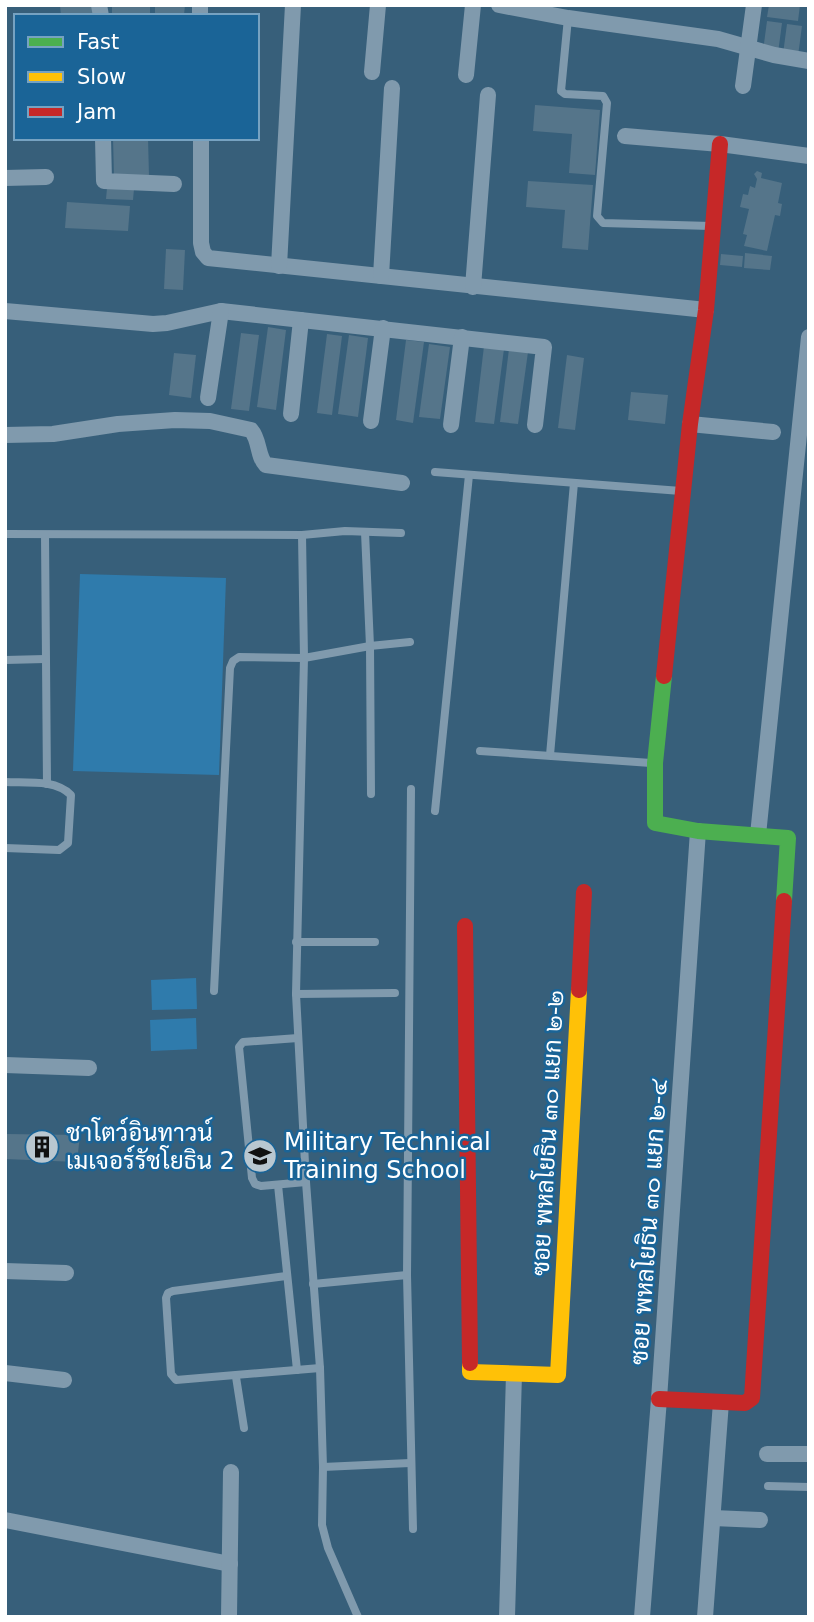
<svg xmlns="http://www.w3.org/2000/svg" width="814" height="1622" viewBox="0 0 814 1622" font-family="'DejaVu Sans',Sarabun,sans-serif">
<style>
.green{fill:#2f7bac}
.building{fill:#55758a}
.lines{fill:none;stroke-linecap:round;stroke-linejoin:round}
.lane{stroke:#809aad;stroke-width:8}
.street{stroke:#809aad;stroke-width:16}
.fast{stroke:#4caf50;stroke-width:16}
.slow{stroke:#ffc107;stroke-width:16}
.jam{stroke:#c62828;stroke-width:16}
.labels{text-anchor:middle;stroke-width:5;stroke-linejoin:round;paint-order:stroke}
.poi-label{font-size:24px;fill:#fff;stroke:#1a6497;text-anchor:start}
.street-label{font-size:24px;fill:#fff;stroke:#1a6497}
</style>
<rect width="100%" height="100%" fill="#375f7a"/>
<g class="green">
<path d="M80,574L226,578L219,775L73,771Z"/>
<path d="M196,978L197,1009L152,1010L151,980Z"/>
<path d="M196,1018L197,1049L151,1051L150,1020Z"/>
</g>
<g class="building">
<path d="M60,5H96L97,16H61Z"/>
<rect x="112" y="5" width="38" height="11"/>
<path d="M155,5H185L184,15L155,14Z"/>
<path d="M769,5H800L798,21L767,17Z"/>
<path d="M767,21L782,23L778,53L763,51Z"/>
<path d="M787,24L802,26L798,56L783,54Z"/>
<path d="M535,105L600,110L595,175L569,173L572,134L533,131Z"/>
<path d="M113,138H148L149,176L114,177Z"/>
<path d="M757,171L762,173L761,178L782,183L778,203L782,204L780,216L775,215L767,251L744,246L747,235L743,234L749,209L740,207L743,194L748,195L750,186L755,188L757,179L754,174Z"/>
<path d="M528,181L593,185L588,250L562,248L565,210L526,207Z"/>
<path d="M107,188L134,189L133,200L106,199Z"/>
<path d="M67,202L130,206L128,231L65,228Z"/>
<path d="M166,249L185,250L183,290L164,289Z"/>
<path d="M745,253L772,256L770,270L744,268Z"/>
<path d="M721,254L743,256L742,267L720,265Z"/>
<path d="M268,327L286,330L276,410L257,407Z"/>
<path d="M241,333L259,335L249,411L231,409Z"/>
<path d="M327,334L342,336L332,415L317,413Z"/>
<path d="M349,335L368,338L358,417L338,414Z"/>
<path d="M406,340L424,342L413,423L396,420Z"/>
<path d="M429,344L450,347L440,419L419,417Z"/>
<path d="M484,346L504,349L494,424L475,422Z"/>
<path d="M509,349L528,352L518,424L500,422Z"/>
<path d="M174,353L196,355L191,398L169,395Z"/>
<path d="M567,355L584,358L575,430L558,428Z"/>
<path d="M631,392L668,395L665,424L628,420Z"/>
<path d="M5,1134L80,1135L77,1162L5,1159Z"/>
</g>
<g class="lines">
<g class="lane">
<path d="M568,18L561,91L565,94L603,96L607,103L597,216L603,223L711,226"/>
<path d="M435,472L681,491"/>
<path d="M365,532L370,646L371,794"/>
<path d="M5,534L302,535L345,531L401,533"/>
<path d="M45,535L47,784"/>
<path d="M302,535L304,658L296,994L306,1182L320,1368L323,1467L322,1525L328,1548L358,1617"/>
<path d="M5,660L45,659"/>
<path d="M480,751L651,763"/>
<path d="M550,755L574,483"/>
<path d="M5,782C27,783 55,779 71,795L68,843L59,850L5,848"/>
<path d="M411,789L407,1275L413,1529"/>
<path d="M435,811L469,475"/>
<path d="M296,942H375"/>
<path d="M214,991L230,668L233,661L239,657L304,658L370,646L410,642"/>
<path d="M296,994L395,993"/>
<path d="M298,1038L243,1042L239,1047L252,1178L255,1184L261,1186L306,1182"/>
<path d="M278,1185L297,1370"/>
<path d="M286,1276L173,1291L168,1293L166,1298L171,1374L176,1380L320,1368"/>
<path d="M313,1284L407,1275"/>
<path d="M236,1377L244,1428"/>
<path d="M323,1467L410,1463"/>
<path d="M768,1486L809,1487"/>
</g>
<g class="street">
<path d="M99,5L101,16"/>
<path d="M200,5V16"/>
<path d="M499,5L568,18L718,39L774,55L809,61"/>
<path d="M372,72L378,5"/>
<path d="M466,75L473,5"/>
<path d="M743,86L754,5"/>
<path d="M625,136L720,144L809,156"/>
<path d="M103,138L104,181L174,184"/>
<path d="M201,138V243L203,252L208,258L706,310"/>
<path d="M5,178L46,177"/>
<path d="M279,266L293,5"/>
<path d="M381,276L392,88"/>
<path d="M473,287L488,95"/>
<path d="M5,311L153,324L167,323L221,311L544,347L535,425"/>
<path d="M208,398L221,311"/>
<path d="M291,414L301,320"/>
<path d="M371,421L383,328"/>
<path d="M690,424L773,432"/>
<path d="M451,425L462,337"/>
<path d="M5,435L53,434L118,424L175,420L210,421L251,430C260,440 257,456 266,465L402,483"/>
<path d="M758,835L809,337"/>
<path d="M5,1065L89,1068"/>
<path d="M5,1271L66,1273"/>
<path d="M5,1373L64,1380"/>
<path d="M767,1454H809"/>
<path d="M713,1518L760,1520"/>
<path d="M5,1520L230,1564"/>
<path d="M229,1617L231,1472"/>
<path d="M507,1617L514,1374"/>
<path d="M642,1617L659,1399L698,831"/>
<path d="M705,1617L721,1402"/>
</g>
<path class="fast" d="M664,676L655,763V823L698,831L788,838L784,901"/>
<path class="slow" d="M470,1363V1372L558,1375L579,990"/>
<g class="jam">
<path d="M664,676L690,424L706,310L720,144"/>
<path d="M465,926L470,1363"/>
<path d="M579,990L584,892"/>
<path d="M659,1399L745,1403L752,1398L784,901"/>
</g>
</g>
<defs>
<g id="building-disc" transform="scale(1.75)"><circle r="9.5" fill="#b9c7d0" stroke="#1a6497"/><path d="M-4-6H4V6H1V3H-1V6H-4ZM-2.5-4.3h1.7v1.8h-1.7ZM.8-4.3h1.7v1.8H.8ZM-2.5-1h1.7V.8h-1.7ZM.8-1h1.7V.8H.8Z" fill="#111"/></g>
<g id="university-disc" transform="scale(1.75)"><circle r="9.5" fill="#b9c7d0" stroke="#1a6497"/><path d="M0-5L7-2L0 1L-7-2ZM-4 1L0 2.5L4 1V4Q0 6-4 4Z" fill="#111"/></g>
</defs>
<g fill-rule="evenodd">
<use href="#building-disc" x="42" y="1147"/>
<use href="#university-disc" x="260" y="1156"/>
</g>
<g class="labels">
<g class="poi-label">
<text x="66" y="1141">ชาโตว์อินทาวน์<tspan x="66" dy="28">เมเจอร์รัชโยธิน 2</tspan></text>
<text x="284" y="1150">Military Technical<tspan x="284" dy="28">Training School</tspan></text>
</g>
<g class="street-label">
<text transform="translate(548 1133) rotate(-87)" y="8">ซอย พหลโยธิน ๓๐ แยก ๒-๒</text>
<text transform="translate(649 1222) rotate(-86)" y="8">ซอย พหลโยธิน ๓๐ แยก ๒-๔</text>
</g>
</g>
<rect width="814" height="1622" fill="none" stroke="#ffffff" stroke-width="14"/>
<rect x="14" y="14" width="245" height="126" fill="#1a6497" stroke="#76a2c1" stroke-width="2"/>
<rect x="28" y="37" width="35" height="10" fill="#4caf50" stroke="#76a2c1" stroke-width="2"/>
<text x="77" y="49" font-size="21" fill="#ffffff">Fast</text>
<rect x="28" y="72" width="35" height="10" fill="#ffc107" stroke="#76a2c1" stroke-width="2"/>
<text x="77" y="84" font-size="21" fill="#ffffff">Slow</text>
<rect x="28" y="107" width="35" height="10" fill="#c62828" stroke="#76a2c1" stroke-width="2"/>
<text x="77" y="119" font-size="21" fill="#ffffff">Jam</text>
</svg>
